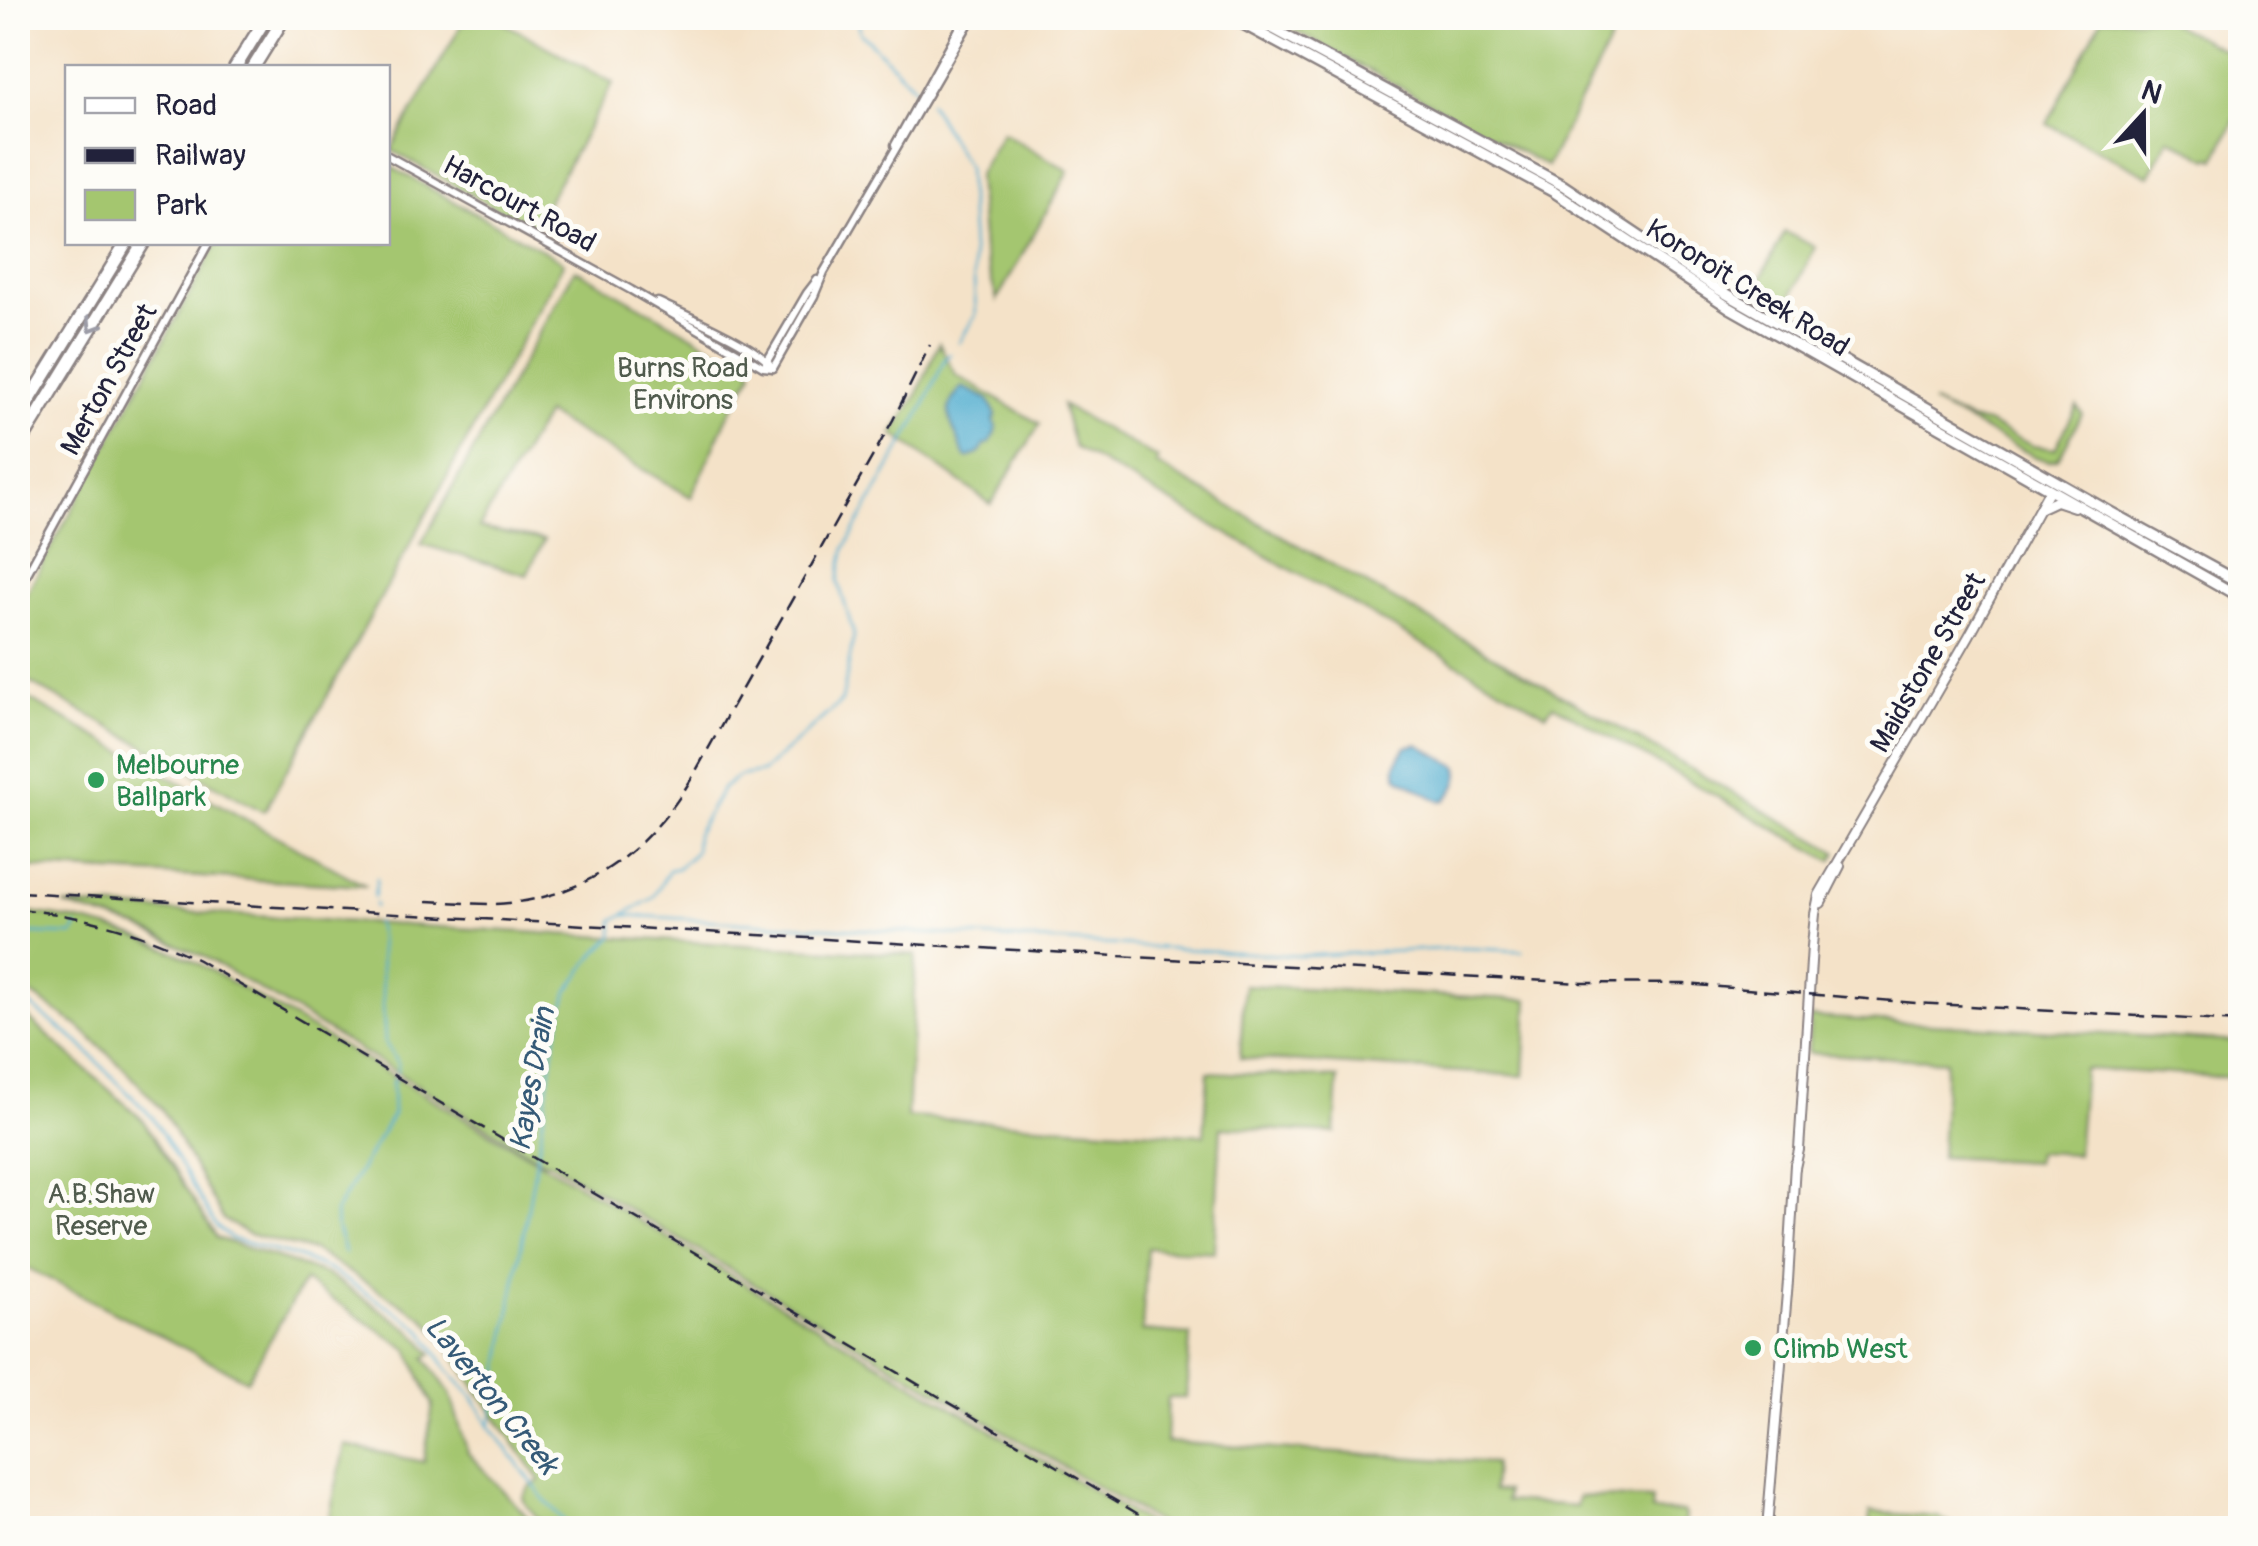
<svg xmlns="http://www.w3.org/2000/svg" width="2258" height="1546" viewBox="0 0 2258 1546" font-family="Pangolin,sans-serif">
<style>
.green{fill:#a4c66f;stroke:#637455;stroke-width:2.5}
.water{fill:#52aed0;stroke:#3a6886;stroke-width:2.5}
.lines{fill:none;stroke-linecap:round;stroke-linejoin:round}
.stream{stroke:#52aed0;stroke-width:2.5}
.tertiary-casing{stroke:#8b8282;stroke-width:11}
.secondary-casing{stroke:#8b8282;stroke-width:12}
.primary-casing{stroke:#8b8282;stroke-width:14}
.motorway-casing{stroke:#8b8282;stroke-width:16}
.tertiary{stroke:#fff;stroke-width:6}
.secondary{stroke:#fff;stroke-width:8}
.primary{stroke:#fff;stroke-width:9}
.motorway{stroke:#fff;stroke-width:11}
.rail{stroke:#22223b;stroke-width:2.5;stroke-dasharray:15 8;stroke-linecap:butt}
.oneway{stroke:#9c9ca7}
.leisure-dot{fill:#2e9e5b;stroke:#fdfcf7;stroke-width:4}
.labels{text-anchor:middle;stroke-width:10;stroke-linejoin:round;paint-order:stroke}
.street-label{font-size:28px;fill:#22223b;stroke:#fdfcf7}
.park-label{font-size:28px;fill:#505b4d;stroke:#fdfcf7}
.leisure-label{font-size:28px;fill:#27864d;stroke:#fdfcf7;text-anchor:start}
.water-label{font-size:30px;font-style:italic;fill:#355a77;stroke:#fdfcf7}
</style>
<rect width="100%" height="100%" fill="#fdfcf7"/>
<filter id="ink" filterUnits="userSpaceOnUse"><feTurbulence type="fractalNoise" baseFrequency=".01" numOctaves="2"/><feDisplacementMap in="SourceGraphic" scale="20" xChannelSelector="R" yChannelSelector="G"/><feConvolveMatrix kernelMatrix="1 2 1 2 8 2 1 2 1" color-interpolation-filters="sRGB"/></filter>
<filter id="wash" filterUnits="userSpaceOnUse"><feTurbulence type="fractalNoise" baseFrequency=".0048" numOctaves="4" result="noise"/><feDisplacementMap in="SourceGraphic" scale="40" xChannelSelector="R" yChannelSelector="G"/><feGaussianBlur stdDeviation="2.25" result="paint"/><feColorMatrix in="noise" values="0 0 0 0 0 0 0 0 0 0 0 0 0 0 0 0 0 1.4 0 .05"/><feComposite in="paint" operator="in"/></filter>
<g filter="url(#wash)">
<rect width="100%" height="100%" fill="#f4e2c8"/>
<g class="green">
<path d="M465,18H495L613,83L532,229L391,150Z"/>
<path d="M1271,18H1622L1547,166Z"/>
<path d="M2102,18H2161L2240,58V110L2215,159L2211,157L2209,159L2169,138L2149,176L2047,124Z"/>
<path d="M1002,132L1069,171L997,300L983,251L977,176Z"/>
<path d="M388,165L562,261L563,264L265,810L262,811L18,676V609L217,243L388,242Z"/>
<path d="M1785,232L1815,247L1789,301L1781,308L1754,292Z"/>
<path d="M575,269L752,369L753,372L727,418L693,493L691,497L546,414L479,528L544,540L527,575L421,544Z"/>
<path d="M939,343L956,375L1040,424L991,504L893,434L917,395Z"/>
<path d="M1932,403L1969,420L1987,423L2033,446L2055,449L2077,406L2082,414L2060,456L2057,459L2048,461L2036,457Z"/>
<path d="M1062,405L1158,459L1156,464L1837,852L1832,861L1553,705L1546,714L1074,447Z"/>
<path d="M18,693L366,886L18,867Z"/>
<path d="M64,905L916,955L907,1117L1204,1135L1208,1072L1338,1078L1335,1133L1221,1127L1214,1252L1147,1248L1142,1331L1190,1335L1186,1398H1168L1166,1442L1494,1463L1492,1491L1506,1492V1501L1576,1506L1578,1496L1652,1499L1651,1511L1683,1512L1685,1515L1684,1528H1167L549,1162L543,1161L207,958L138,927Z"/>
<path d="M18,912C82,917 142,935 200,964L542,1163L1156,1528H547L526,1505L523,1498L529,1488L540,1480L439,1335L423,1317L314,1251L248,1234L223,1219L163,1111L124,1068L78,1026L18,985Z"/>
<path d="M1244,985L1528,1000L1524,1076L1240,1058Z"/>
<path d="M18,1009L142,1119L217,1238L328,1275L408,1328L422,1341L432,1354L425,1358L450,1393L468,1453L538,1528H327L345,1445L424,1462L433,1405L408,1349L304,1281L247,1380L18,1263Z"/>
<path d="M1810,1017L2240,1042V1078L2084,1069L2077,1154L2036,1152L2035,1162L1941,1157L1946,1061L1808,1053Z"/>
<path d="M1870,1512L1938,1517L1960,1528H1869Z"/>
</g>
<g class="water">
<path d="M962,387L988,399L996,415L994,421L997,428L990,443L985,445L979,454L967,458C960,450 961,444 956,435C946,413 945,406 962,387Z"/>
<path d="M1418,744L1457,766C1463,776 1454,792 1445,800L1439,801L1399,778C1391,766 1400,757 1406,747Z"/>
</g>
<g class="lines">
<g class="stream">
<path d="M858,18L860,32L920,93"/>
<path d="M929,102L967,167L976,314L959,343"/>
<path d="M374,897L377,878"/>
<path d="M375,904V907"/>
<path d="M623,915L1299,956L1464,948L1522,951"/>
<path d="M376,922L379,935L385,1043L398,1064L397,1072"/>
<path d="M18,933L73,935L77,926"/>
<path d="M18,996L78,1042L153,1118L216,1226L232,1239L298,1257L330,1270L409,1320L422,1330L448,1370L473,1397L490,1426L544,1499L571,1528"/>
<path d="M345,1253L336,1227L335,1212L393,1114L392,1084L394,1079"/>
<path d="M490,1426L541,1133L554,1045L568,991L594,955L613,937L614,920L653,898L669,870L678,868L695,852L696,834L723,788L739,776L762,772L842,701L854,635L838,581L845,548L924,406L945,359L950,354"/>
</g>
</g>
</g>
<g filter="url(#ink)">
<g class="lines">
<g class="tertiary-casing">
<g id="tertiary">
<path d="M895,145L965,18"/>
<path d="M388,156L631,290L763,367L773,368"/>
<path d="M658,302C683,314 758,346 772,367"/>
<path d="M766,363L807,293L817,280"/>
<path d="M773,368L814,296L824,272L972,18"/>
<path d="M18,590L209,242"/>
</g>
</g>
<g class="secondary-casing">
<g id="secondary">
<path d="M2041,508L2056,501L2074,507"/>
<path d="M1821,903L1840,866"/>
<path d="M1795,1168L1799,1150L1812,946L1815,914L1819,895L1969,636L2050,489"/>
<path d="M1767,1528L1788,1281L1795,1164"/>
</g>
</g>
<g class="primary-casing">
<g id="primary">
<path d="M1232,18L1554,192L1730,308L2240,597"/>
<path d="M1253,18L1564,186L1718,289L2110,512L2240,583"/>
</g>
</g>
<g class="motorway-casing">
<g id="motorway">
<path d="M235,68L266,18"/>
<path d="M253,68L284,18"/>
<path d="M18,419L127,242"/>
<path d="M18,447L144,242"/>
</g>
</g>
<use href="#tertiary" class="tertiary"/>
<use href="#secondary" class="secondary"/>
<use href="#primary" class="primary"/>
<use href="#motorway" class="motorway"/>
<g class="rail">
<path d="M18,892L1582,983L1684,984L1917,1003L2240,1022"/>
<path d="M427,901C450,902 473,904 496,904C584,900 650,850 693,776L893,420L930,345"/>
<path d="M18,909C81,915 141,931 198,960L1162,1528"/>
</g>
</g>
<defs><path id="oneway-chevron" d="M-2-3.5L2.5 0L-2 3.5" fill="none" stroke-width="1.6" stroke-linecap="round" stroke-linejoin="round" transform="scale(2.5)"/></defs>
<use class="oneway" href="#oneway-chevron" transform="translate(93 325) rotate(122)"/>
</g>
<g class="leisure-dot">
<circle cx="96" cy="780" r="10"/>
<circle cx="1753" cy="1348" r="10"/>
</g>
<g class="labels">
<g class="street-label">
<text transform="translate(520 203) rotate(29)" y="10">Harcourt Road</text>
<text transform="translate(1748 287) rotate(32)" y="10">Kororoit Creek Road</text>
<text transform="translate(108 379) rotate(-61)" y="10">Merton Street</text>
<text transform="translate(1927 662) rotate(-60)" y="10">Maidstone Street</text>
</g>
<g class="park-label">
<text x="683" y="377">Burns Road<tspan x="683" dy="32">Environs</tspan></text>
<text x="101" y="1203">A.B.Shaw<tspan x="101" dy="32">Reserve</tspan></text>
</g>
<g class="leisure-label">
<text x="116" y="774">Melbourne<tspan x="116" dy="32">Ballpark</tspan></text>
<text x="1773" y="1358">Climb West</text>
</g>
<g class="water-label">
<text transform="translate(532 1079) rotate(-80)" y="10">Kayes Drain</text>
<text transform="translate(492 1395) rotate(51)" y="10">Laverton Creek</text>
</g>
</g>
<rect width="2258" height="1546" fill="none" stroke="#fdfcf7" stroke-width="60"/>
<rect x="65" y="65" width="325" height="180" fill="#fdfcf7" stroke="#a5a5ac" stroke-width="2.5"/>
<rect x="85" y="98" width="50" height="15" fill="#ffffff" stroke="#a5a5ac" stroke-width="2.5"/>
<text x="155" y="115" font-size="30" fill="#22223b">Road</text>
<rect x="85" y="148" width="50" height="15" fill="#22223b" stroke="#a5a5ac" stroke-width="2.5"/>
<text x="155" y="165" font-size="30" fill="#22223b">Railway</text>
<rect x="85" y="190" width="50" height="30" fill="#a4c66f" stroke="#a5a5ac" stroke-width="2.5"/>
<text x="155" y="215" font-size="30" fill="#22223b">Park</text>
<g transform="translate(2143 115) rotate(21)" stroke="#fdfcf7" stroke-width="8" paint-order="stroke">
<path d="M0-8L18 38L0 25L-18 38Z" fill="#22223b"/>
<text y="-15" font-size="28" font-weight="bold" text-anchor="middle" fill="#22223b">N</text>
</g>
</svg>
